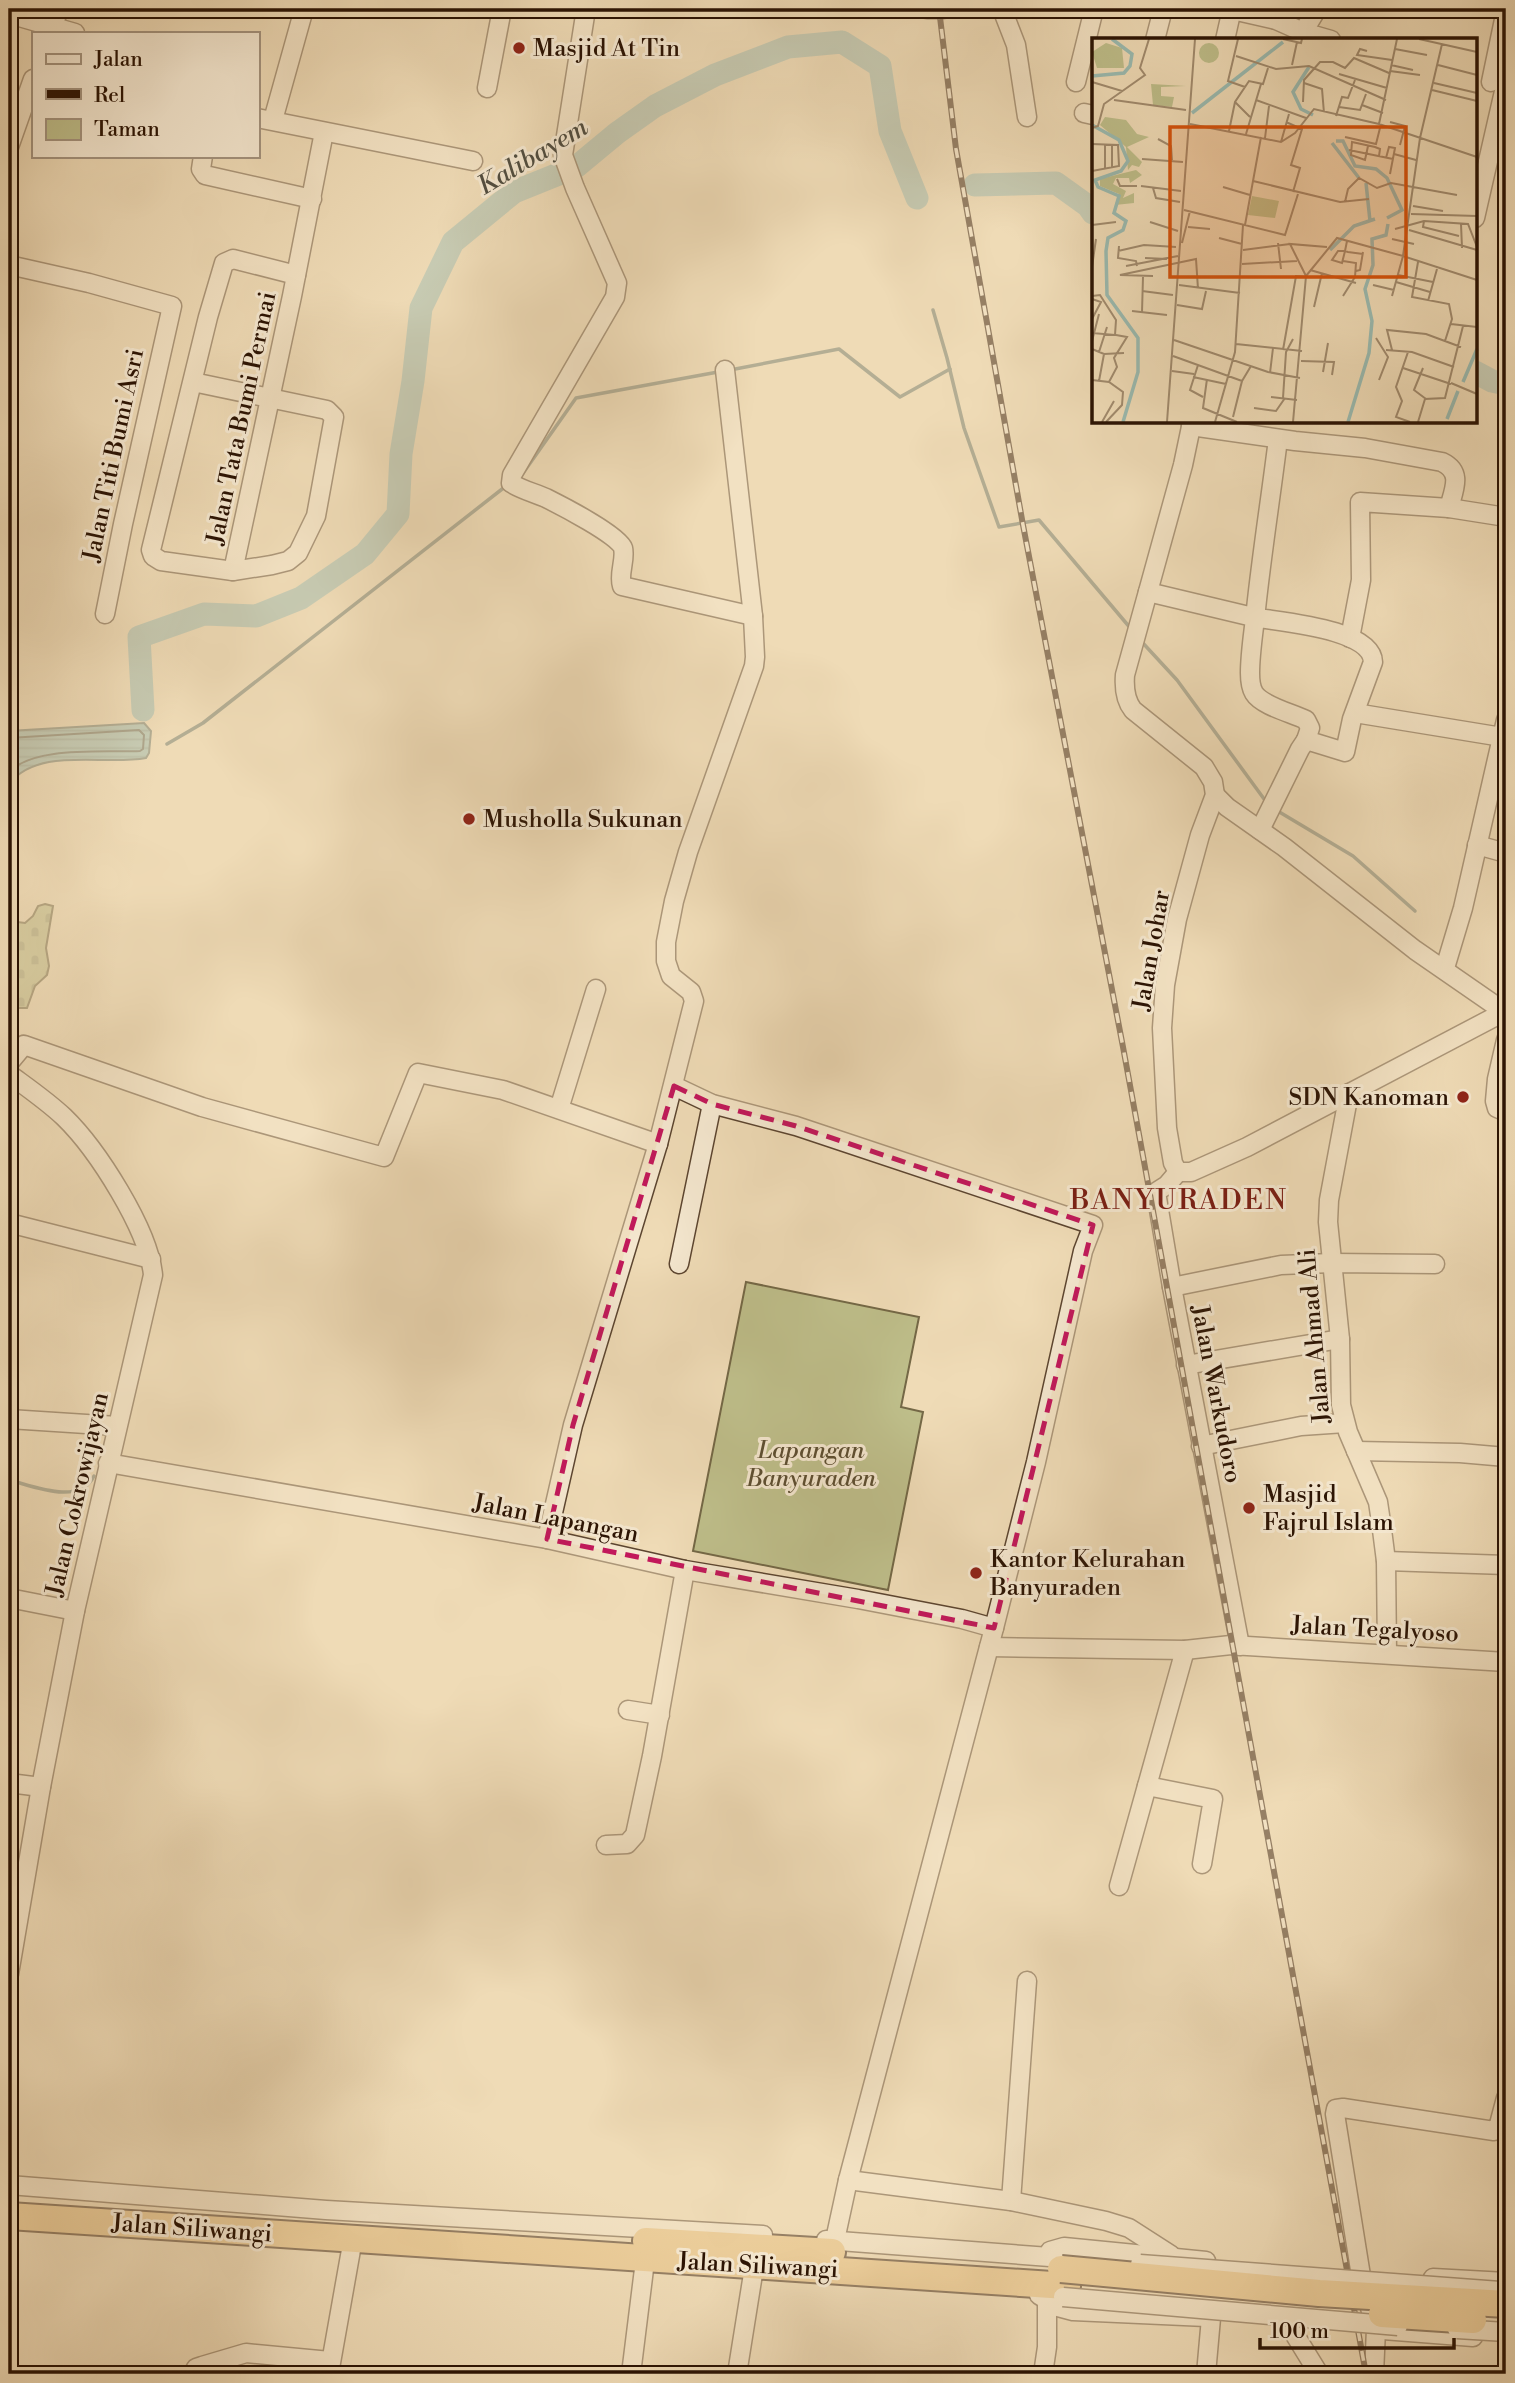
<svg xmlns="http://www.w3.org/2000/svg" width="1515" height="2383" viewBox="0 0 1515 2383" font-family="'Libre Bodoni',serif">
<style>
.cemetery{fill:url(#cemetery-stones);stroke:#746846;stroke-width:2}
.park{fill:#bebe8a;stroke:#746846;stroke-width:2}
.water{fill:url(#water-rules);stroke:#6e786b;stroke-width:2}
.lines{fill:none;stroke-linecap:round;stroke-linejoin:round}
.shore{stroke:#62675a;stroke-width:2}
.stream{stroke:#6e786b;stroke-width:3.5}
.river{stroke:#9abbb1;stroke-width:23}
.minor-casing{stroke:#5c4530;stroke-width:21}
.highway-casing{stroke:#2b1303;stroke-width:30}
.minor{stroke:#f5e8d0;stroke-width:18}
.highway{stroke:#e8be7b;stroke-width:26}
.rail-casing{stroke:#2b1303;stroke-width:6}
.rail{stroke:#f5e8d0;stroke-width:3.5;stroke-dasharray:10;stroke-linecap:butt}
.minor-bridge-casing{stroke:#5c4530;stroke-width:21;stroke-linecap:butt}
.highway-bridge-casing{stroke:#2b1303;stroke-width:30;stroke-linecap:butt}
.minor-bridge{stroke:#f5e8d0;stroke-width:18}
.highway-bridge{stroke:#e8be7b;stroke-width:26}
.marked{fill:none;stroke:#c2185b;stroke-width:5;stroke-dasharray:14 9;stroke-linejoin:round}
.poi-dot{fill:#8f2418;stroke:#f5e8d0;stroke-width:2.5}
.labels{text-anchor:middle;stroke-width:6;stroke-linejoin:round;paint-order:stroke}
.poi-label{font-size:24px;fill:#2b1303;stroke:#f5e8d0;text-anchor:start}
.street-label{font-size:24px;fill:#2b1303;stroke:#f5e8d0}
.park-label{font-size:24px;font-style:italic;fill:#5e4f32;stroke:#f5e8d0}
.water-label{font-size:26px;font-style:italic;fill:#524e40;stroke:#f5e8d0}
.quarter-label{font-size:28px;letter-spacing:2px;fill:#7a1f14;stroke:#f5e8d0}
.inset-river{fill:none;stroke:#9abbb1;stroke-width:3.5}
.inset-road{fill:none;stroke:#a18b6e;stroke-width:2}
.view{fill:#d5520b;fill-opacity:0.15;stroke:#d5520b;stroke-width:3.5}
.inset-edge{fill:none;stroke:#2b1303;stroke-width:3.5}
</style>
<defs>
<pattern id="cemetery-stones" width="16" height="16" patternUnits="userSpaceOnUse" patternTransform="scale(1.75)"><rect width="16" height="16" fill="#bebe8a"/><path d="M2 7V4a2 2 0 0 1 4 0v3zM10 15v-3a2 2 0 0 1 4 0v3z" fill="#a3a275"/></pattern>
<pattern id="water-rules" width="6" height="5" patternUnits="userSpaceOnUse" patternTransform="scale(1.75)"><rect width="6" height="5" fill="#9abbb1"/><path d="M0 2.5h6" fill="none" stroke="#85a097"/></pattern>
</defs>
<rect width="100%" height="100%" fill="#efdbb6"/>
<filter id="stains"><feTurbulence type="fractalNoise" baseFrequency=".00286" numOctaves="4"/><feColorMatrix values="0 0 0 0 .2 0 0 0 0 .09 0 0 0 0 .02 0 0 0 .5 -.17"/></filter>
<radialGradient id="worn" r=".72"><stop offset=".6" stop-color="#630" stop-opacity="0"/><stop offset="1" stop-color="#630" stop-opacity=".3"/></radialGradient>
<path class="cemetery" d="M45,904L53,906L46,948L49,966L47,975L35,986L27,1008H17L11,1024L9,921L25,923L33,916L38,906Z"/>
<path class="park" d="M746,1282L919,1317L901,1407L923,1412L888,1590L693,1551Z"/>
<path class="water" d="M144,723L151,731L149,753L146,758C103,766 39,746 9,784V731Z"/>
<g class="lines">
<path class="shore" d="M9,738L139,730L144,735L143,749L140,751C107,753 31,745 9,773"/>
<g class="stream">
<path d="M933,310L947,358L964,428L999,527L1039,520L1132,630"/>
<path d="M730,370L839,349L900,397L950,369"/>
<path d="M521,476L576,398L718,372"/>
<path d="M1141,641L1177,680L1267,803"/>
<path d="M167,744L203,723L506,486"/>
<path d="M1276,810L1353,856L1415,911"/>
<path d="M9,1480C33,1486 79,1506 94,1476"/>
</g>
<g class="river">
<path d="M975,185L1056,183L1088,206L1093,213"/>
<path d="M1475,372L1492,381L1506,384"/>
<path d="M143,710L139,637L204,614L256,616L301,598L365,554L398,514L401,454L413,381L421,308L453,242L514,192L576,167L617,133L655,106L715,75L788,47L842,42L880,66L890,131L917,198"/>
</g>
<g class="minor-casing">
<g id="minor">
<path d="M586,9L563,155L575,188L617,283L615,297L512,475L511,483C522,490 535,493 546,498C560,505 620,536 623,548C626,560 618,574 622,586L753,616"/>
<path d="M927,9H943"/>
<path d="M1002,9L1016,45L1027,117"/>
<path d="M1228,9L1276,20L1303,32L1300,40"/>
<path d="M1317,9L1303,32L1331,40"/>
<path d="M9,14L75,33"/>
<path d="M50,33L59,9"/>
<path d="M1155,40L1163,9"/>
<path d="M1225,40L1232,9"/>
<path d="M1076,82L1094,9"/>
<path d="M1491,82L1506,10"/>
<path d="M487,88L502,9"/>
<path d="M1084,113L1093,115"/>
<path d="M257,118L473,161"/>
<path d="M273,120L304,9"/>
<path d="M9,147L33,79"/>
<path d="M203,156L201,169L205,175L312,199"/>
<path d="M1475,218L1505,87"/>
<path d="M9,265L89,283L172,306L123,524L105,614"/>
<path d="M193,382L327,410L334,417L316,516L298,553L288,561L272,565L233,571L161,561L153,556L151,550L208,317L224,263L233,259L296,275"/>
<path d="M1192,422L1183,465L1125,675C1124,688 1125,700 1133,710L1204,767L1213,782L1215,795L1200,835L1177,919L1165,985L1162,1028L1167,1128L1173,1163L1178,1172H1191L1247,1147L1504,1012"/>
<path d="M1191,426L1295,441L1365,448L1442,462C1463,472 1454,489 1449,508"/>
<path d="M233,571L292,296L324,132"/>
<path d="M1148,592C1183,600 1218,609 1253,617C1278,622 1372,628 1373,662L1352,719L1345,752L1306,740L1310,728L1306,720C1292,713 1262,706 1254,693C1251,688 1250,680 1250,673C1250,652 1254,630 1256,609C1262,552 1271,496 1278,439"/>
<path d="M1350,638L1361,580L1360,502L1449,508L1506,517"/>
<path d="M1355,713L1502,737"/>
<path d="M1215,795L1227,807L1284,847L1415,950L1506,1013"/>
<path d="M1260,830L1300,749L1306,740"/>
<path d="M1477,845L1506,853"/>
<path d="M1445,968L1463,908L1506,720"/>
<path d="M1506,1040L1497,1079L1495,1101L1497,1108L1506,1112"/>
<path d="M9,1063L24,1045L202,1107L384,1157L418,1073L503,1090L658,1144"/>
<path d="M9,1074C28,1088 47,1101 64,1117C97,1149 149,1230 153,1275L75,1611L41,1787L9,1974"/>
<path d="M674,1086L712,1104L796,1126L1093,1225L1083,1251L1036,1462L994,1628L848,2180L835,2240"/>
<path d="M1349,1093L1329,1200L1328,1222L1340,1339L1341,1405L1348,1432L1378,1502L1381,1522L1386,1561L1387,1653"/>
<path d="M559,1109L596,989"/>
<path d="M1178,1172L1167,1185L1156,1192L1172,1287L1240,1646"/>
<path d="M9,1223L151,1259"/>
<path d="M679,1264L712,1104"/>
<path d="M1172,1287L1281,1265L1332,1263L1435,1264"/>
<path d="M1186,1365L1340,1339"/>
<path d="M9,1419L117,1426"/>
<path d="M1201,1446L1301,1426L1345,1423"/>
<path d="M1356,1451L1460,1453L1506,1457"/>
<path d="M108,1463L547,1539L685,1570L858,1599L962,1619L994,1628"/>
<path d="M547,1539L573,1425L658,1144L694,1001L691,992L671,976L666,961V942L674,901L688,852L754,666L755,657L753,616L725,370"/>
<path d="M1386,1561L1506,1565"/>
<path d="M9,1598L75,1611"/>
<path d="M989,1647L1185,1650L1231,1645L1506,1662"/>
<path d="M628,1710L660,1715"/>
<path d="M9,1783L41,1787"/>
<path d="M1147,1786L1213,1799L1202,1864"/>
<path d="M606,1845L627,1844L635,1835L652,1756L685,1570"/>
<path d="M1119,1886L1185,1650"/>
<path d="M848,2180L1011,2201L1106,2221L1129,2228L1171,2255"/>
<path d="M9,2185L326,2210L763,2235"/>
<path d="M1011,2201L1027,1981"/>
<path d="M826,2240L1063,2258"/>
<path d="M1050,2251L1064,2247L1206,2261"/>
<path d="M1433,2278L1506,2282"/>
<path d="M1039,2295L1058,2307L1073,2311L1206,2317"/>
<path d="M1287,2322L1319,2374"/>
<path d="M1383,2330L1473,2337"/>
<path d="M193,2374L196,2368L202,2366L246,2353L330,2361"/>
<path d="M329,2374L351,2250"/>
<path d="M631,2374L644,2269"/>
<path d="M737,2374L753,2274"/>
<path d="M1043,2374L1047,2347V2301"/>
<path d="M1206,2374L1211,2318"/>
<path d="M1374,2374L1376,2329L1361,2276L1335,2114L1336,2109L1343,2108L1494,2131L1498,2128L1506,2098"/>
</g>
</g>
<g class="highway-casing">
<g id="highway">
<path d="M9,2216L1067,2286"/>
<path d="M646,2241L832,2252"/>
</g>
</g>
<use href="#minor" class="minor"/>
<use href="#highway" class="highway"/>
<g class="rail-casing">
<path id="rail" d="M939,9L956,149L1023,525L1123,1047L1366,2374"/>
</g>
<use href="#rail" class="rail"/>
<g class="minor-bridge-casing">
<g id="minor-bridge">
<path d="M1140,2264L1500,2291"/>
<path d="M1063,2297L1398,2326"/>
<path d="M1457,2329L1506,2332"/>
</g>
</g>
<g class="highway-bridge-casing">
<g id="highway-bridge">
<path d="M1061,2269L1319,2293L1506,2304"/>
<path d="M1382,2314L1473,2320"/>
</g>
</g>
<use href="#minor-bridge" class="minor-bridge"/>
<use href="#highway-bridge" class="highway-bridge"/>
</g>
<path d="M0 0H1515V2383H0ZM674,1086L712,1104L796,1126L1093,1225L994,1628L547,1539L573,1425Z" fill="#efdbb6" fill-opacity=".55" fill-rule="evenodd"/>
<path class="marked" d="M674,1086L712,1104L796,1126L1093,1225L994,1628L547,1539L573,1425Z"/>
<g class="poi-dot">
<circle cx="519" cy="48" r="7"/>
<circle cx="469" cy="819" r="7"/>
<circle cx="1463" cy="1097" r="7"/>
<circle cx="1249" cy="1508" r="7"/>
<circle cx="976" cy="1573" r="7"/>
</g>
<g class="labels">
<g class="poi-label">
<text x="533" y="56">Masjid At Tin</text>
<text x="483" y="827">Musholla Sukunan</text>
<text x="1449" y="1105" text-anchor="end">SDN Kanoman</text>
<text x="1263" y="1502">Masjid<tspan x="1263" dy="28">Fajrul Islam</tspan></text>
<text x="990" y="1567">Kantor Kelurahan<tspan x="990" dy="28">Banyuraden</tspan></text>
</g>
<g class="street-label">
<text transform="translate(241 418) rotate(-78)" y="8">Jalan Tata Bumi Permai</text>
<text transform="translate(113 455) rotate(-78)" y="8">Jalan Titi Bumi Asri</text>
<text transform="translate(1151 950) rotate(-80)" y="8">Jalan Johar</text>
<text transform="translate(1314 1336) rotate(-95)" y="8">Jalan Ahmad Ali</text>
<text transform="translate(1217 1394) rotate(79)" y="8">Jalan Warkudoro</text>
<text transform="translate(77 1494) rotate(-77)" y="8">Jalan Cokrowijayan</text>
<text transform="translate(556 1518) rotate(11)" y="8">Jalan Lapangan</text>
<text transform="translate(1375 1629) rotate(3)" y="8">Jalan Tegalyoso</text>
<text transform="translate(192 2228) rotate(4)" y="8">Jalan Siliwangi</text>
<text transform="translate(758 2265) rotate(3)" y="8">Jalan Siliwangi</text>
</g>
<g class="park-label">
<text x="811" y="1458">Lapangan<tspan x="811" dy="28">Banyuraden</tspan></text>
</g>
<g class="water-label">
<text transform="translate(532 156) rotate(-31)" y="9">Kalibayem</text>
</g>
<g class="quarter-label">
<text x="1179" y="1209">BANYURADEN</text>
</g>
</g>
<g transform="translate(1092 38)">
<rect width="385" height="385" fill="#efdbb6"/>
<path d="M107 15a10 10 0 1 1 20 0a10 10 0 1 1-20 0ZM59,46L94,48L69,49V58L82,59L80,69L61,67Z" fill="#bebe8a"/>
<path d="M14,5L30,10L32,30H5L0,14Z" fill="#bebe8a"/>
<path d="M13,79L34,82L45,96L57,99L35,109L50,124L47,129L40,127L36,132L34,109L8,87ZM44,132L50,137L38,145L37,140H24L21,146L34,153L31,160L42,155V165L23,167L27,156L8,148V141ZM160,158L187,163L183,180L156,177Z" fill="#bebe8a"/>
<path class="inset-river" d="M217,29L201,54L209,71L221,77M0,38L32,35L38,28L40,16L20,1M100,75L191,4M0,87L27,102L36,123L29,133L3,142L6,149L27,158L22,175L34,183L31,192L16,200L14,213L15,257L46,300V334L31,384M244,103H251L263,128L284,131L295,140L310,172L295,180M240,105L267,140M274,145L278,183M238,212L262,188L283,181M371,344L385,311M355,381L366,353M256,384L277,315L280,283L273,251L281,227L280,201L294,197L296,186"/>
<path class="inset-road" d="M146,1L136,43L153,49M191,1L209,5L210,1M327,1L385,14M303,11L335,17M275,13L268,11L265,17L300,22M144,18L184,31L217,28L294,62M200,27L205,4M299,27L321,32M346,27L385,37M298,33L328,37M247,36L295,50M0,44L30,53M212,45L230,51L232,75M342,45L385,55M340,52L385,63M22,62L94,72M164,62L214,80M143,64L158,79M211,64L212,42L228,24H241L253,30L262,20L297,35M270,67L291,75M247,69L268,72L274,56M244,78L250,59L256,60L263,42M194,84L210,91L199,127L208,130L201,154M298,84L313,88L308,107M98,86L189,104L203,95L222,71L287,86L385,119M287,86L305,1M0,90L6,88L12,66L53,37L48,30L57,1M137,93L143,64L157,43L171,46L176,30M154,96L169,46M253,99L284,106L289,86M173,100L177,68M66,101L79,108L80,122M189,104L197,76M0,106L26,107L27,128L0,133M13,107V131M20,107V129M276,108L273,122L259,117L260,104L283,109L288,111L287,118M257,112L301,121M302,116L324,122M294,120L297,109L303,110L298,136M50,121L91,124M25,141L28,148H45M161,143L248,164L277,161M49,148L89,153M131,149L158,157M61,150L64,160L88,164M253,164L256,151L267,140L285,150L299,145L365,157M321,168L351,173M92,172L193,197L206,156M319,176L385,178M332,183L331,189L367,198M58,184L86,193M369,186L370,210M0,187L24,184M153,187L169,99M96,189L118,191M303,191L332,183L376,186L385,209M317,192L385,212M127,200L150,206M300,201L322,206M255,203L253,213L250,225L240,222L246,213H253L256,214L271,216M90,205L98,173M186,205L189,231M27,208L26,220L44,223L45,228M151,212L198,206M26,213L52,207L84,209M53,220L75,221M251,223L264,225L263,239L251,258M326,224L320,259L357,266L360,281L353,303M150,226L205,223M34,228L86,218M0,229L4,201M218,232L264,245M264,233L268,232L271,214M306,237L341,244M61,238L28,237L104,221L106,251M214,238L245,200L311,218L328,100L350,6M214,238L198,206L235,209M304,244L338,254M87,247L148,255M281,247L302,252M50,253L81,257M0,258L8,257L24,282L23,297L0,295M300,258L311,218L385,242M0,261L9,264L0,281M336,263L345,231M85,267L110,271L114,253M222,269L230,235M40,273L75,277M50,274L51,239M359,286L385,289M284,300L296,319L287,342M82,302L176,334L208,340M0,303L7,276M144,306L210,313M0,311L12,316L32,315M191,312L204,238L214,239M294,312L320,314L362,329M300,312L295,292L334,296L369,309M7,314L15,289M316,314L304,349L310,363L304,379L318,384M81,318L150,343L159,328M209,323L242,324L240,337M106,327L98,352L111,359M311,330L359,346M331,330L322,352L334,361M80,333L102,336M231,334L236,305M178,335L181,310M101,339L134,346M115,341L111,370L145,384M0,342L17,344L31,354L30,367L14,384M7,343L12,316M17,344L25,329L22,320L35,299L24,297M359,345L385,356M179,359L205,362M191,360L194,314L201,301M162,370L184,373L193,360M141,379L150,343M10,384L22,363M75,384L103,1M123,384L143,314L151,187M201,384L214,238M326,384L333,361L353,360L371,288"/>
<path class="view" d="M78,89H314V239H78Z"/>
<rect width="385" height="385" class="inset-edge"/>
</g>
<rect width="1515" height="2383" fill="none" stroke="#efdbb6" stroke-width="35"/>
<rect x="10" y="10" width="1494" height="2362" fill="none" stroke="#2b1303" stroke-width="3.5"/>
<rect x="18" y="18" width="1480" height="2348" fill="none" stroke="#2b1303" stroke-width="2"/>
<rect x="32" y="32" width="228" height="126" fill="#f5e8d0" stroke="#a4937e" stroke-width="2"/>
<rect x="46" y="54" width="35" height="10" fill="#f5e8d0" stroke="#a4937e" stroke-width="2"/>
<text x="94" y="66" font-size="21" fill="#2b1303">Jalan</text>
<rect x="46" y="89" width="35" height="10" fill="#2b1303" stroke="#a4937e" stroke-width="2"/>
<text x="94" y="102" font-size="21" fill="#2b1303">Rel</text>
<rect x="46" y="119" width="35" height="21" fill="#bebe8a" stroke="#a4937e" stroke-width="2"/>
<text x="94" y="136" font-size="21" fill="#2b1303">Taman</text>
<path d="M1260 2338v10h194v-10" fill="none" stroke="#2b1303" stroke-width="3.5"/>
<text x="1270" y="2338" font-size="21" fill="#2b1303" stroke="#f5e8d0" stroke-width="5" paint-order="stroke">100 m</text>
<rect width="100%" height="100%" filter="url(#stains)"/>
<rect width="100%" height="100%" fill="url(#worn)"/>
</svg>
